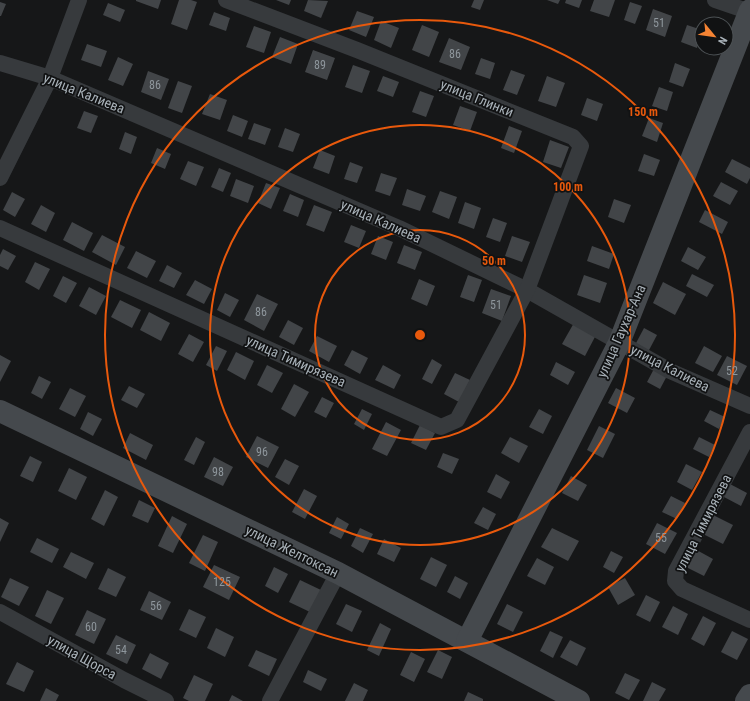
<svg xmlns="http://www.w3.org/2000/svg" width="750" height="701" viewBox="0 0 750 701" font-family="'Roboto Condensed',sans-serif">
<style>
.building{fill:#424548}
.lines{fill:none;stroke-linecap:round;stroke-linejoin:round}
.street{stroke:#373a3d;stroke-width:16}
.secondary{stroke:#45494d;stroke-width:22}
.ring{fill:none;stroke:#e8590c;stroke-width:2}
.labels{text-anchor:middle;stroke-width:3.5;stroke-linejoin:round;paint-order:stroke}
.number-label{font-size:12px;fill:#8e969c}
.street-label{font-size:14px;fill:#a8b1b8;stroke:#111213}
.centre{fill:#e8590c;stroke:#111213;stroke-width:2}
.ring-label{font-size:12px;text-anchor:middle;font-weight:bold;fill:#e8590c;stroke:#111213;stroke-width:3.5;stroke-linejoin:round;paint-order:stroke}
</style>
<rect width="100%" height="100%" fill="#161718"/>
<g class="building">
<path d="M136,0H161L158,9L136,1Z"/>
<path d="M179,0H191L197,2L187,30L171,24Z"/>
<path d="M276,0H291L289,5Z"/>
<path d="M308,0L328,1L321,18L304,11Z"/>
<path d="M474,0H484L480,10L471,7Z"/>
<path d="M547,0H560L558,4Z"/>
<path d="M566,0H582L579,8L565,3Z"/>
<path d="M594,0H615L609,17L590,11Z"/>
<path d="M0,2L6,4L1,16H0Z"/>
<path d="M630,2L642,6L635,24L624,20Z"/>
<path d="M108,3L125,10L120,22L103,15Z"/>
<path d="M653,9L672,16L665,37L646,30Z"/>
<path d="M357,11L374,17L366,37L349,30Z"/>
<path d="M214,12L230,18L226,31L209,25Z"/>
<path d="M381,21L399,28L391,48L374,40Z"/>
<path d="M422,25L439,32L429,57L412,50Z"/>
<path d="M687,25L702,30L697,48L681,42Z"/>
<path d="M254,26L271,32L264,53L246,47Z"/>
<path d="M280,37L298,44L291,64L272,57Z"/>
<path d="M449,38L470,47L461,70L439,62Z"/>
<path d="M87,44L107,51L101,67L81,60Z"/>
<path d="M313,50L335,58L327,80L305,72Z"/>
<path d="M118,57L133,64L123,86L108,80Z"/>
<path d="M481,58L495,63L490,79L475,74Z"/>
<path d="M675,63L690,69L683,87L669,82Z"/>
<path d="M353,65L370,71L362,93L345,87Z"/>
<path d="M511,70L525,75L517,95L503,90Z"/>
<path d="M148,71L169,79L161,100L141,92Z"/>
<path d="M383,76L399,82L393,97L377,91Z"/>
<path d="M547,76L565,83L556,107L538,101Z"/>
<path d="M178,81L192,86L182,113L168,108Z"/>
<path d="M659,87L673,92L667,111L652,106Z"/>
<path d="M420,91L434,96L426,117L412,112Z"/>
<path d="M210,94L227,100L220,120L202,114Z"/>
<path d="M587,98L603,104L597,121L581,115Z"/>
<path d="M460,106L477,112L470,131L453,125Z"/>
<path d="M84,111L98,116L91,133L77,128Z"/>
<path d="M233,115L248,121L242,137L227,131Z"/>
<path d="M649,118L663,123L657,142L642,136Z"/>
<path d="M254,123L271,129L265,145L248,139Z"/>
<path d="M509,126L522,131L514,153L501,148Z"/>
<path d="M285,128L300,134L293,152L278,147Z"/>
<path d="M125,132L137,137L131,154L119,149Z"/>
<path d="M550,140L569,147L561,168L543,162Z"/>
<path d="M157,148L171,154L165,169L151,163Z"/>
<path d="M320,150L335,156L329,174L313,168Z"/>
<path d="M644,154L660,160L654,176L638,171Z"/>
<path d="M732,159L750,168V178L747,184L725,172Z"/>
<path d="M188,161L204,167L196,186L180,179Z"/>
<path d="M350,162L363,167L357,183L344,179Z"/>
<path d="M219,168L231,173L223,192L211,187Z"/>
<path d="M381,173L397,178L390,196L375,191Z"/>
<path d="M236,179L254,186L248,203L230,196Z"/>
<path d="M721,182L738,191L730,205L713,196Z"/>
<path d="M266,183L280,188L271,209L258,203Z"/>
<path d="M407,189L426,196L420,211L402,205Z"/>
<path d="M440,191L457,197L449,219L432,212Z"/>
<path d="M12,192L25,199L15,217L3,210Z"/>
<path d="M290,194L304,200L298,217L283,211Z"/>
<path d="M614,199L631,205L624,223L608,217Z"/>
<path d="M465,202L481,208L474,229L458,223Z"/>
<path d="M41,205L55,213L46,232L31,224Z"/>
<path d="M314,205L332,212L324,232L306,225Z"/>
<path d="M705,210L728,222L722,234L699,222Z"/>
<path d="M493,218L507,223L500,242L486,237Z"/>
<path d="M72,222L93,233L84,251L63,240Z"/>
<path d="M351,225L366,231L359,248L344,242Z"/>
<path d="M102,235L125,247L116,265L92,252Z"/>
<path d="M378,236L393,242L386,260L371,254Z"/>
<path d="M512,236L530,242L522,262L505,256Z"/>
<path d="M404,245L422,252L415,270L397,263Z"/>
<path d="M592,246L614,254L609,269L587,261Z"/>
<path d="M688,247L706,257L698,270L681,261Z"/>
<path d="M3,249L16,256L8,270L0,266V255Z"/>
<path d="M136,251L156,261L147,278L127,268Z"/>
<path d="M35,262L50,269L39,290L25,282Z"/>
<path d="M167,265L182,273L174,288L159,281Z"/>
<path d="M692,274L714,285L707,297L686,286Z"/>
<path d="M468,275L482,280L474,302L460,297Z"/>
<path d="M584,275L607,283L600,303L577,295Z"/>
<path d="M63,276L77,283L66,303L53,296Z"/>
<path d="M419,279L435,286L427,306L411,299Z"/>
<path d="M195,280L212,289L204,304L186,295Z"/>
<path d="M663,282L686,294L675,315L653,303Z"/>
<path d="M89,287L106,296L96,315L79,306Z"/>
<path d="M491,289L511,296L502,321L482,313Z"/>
<path d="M225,293L239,300L230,317L217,310Z"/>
<path d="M257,294L278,304L264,331L244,320Z"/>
<path d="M120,300L141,310L132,328L111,317Z"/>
<path d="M149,312L170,323L161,341L140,330Z"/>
<path d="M288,320L303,328L294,345L279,337Z"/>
<path d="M575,321L597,333L585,356L562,344Z"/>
<path d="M644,328L657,335L648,352L635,345Z"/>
<path d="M189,334L204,342L193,362L178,354Z"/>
<path d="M317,336L337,346L329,362L309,351Z"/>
<path d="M216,346L227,351L217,371L206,365Z"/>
<path d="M704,346L722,356L713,372L695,363Z"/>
<path d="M352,350L368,358L360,374L344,365Z"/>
<path d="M236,352L254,361L245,380L227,370Z"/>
<path d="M0,355L11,361L0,382Z"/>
<path d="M727,356L747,366L737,385L717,375Z"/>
<path d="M432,359L442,365L432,384L422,379Z"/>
<path d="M556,362L575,372L568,385L550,375Z"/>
<path d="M267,365L283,373L272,393L257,385Z"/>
<path d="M383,365L401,375L394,389L375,380Z"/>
<path d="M655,367L668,374L660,389L647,382Z"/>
<path d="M455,373L470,380L459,402L444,394Z"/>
<path d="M39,376L51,382L42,399L31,393Z"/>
<path d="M294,384L309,392L295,417L281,409Z"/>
<path d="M129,386L145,394L137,408L121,400Z"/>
<path d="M70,388L86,396L75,417L59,409Z"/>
<path d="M616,388L635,398L627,413L608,403Z"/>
<path d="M322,397L334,403L326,418L314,412Z"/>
<path d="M362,409L372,414L364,430L354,424Z"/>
<path d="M539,409L552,416L543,434L529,427Z"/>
<path d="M710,410L725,417L719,429L704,421Z"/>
<path d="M88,412L102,419L93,436L80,429Z"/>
<path d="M386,422L401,430L387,456L372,449Z"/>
<path d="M420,425L435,433L426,450L411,443Z"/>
<path d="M599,426L615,434L603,458L587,450Z"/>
<path d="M130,433L153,445L146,460L123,448Z"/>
<path d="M257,436L279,447L268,468L246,457Z"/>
<path d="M196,437L205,442L194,465L184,460Z"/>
<path d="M510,437L528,446L519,463L501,453Z"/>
<path d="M699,437L715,445L709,457L693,449Z"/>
<path d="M443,453L459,459L452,474L437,467Z"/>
<path d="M30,456L42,462L33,482L20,476Z"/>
<path d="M214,457L233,467L223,486L204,477Z"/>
<path d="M285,459L299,466L289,485L275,477Z"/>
<path d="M686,464L702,472L692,490L677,482Z"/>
<path d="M69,468L87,477L76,500L58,491Z"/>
<path d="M496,474L510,482L501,499L487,492Z"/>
<path d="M571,476L587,485L578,501L562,493Z"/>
<path d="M730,484L747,493L741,506L724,497Z"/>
<path d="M304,489L317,496L305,519L292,512Z"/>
<path d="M105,490L118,497L104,526L91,519Z"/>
<path d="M671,496L685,503L677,519L662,512Z"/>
<path d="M139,500L155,508L148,523L132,516Z"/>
<path d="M483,507L496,514L488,530L474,523Z"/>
<path d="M711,514L733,525L723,544L701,533Z"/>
<path d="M172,516L187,524L173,553L158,546Z"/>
<path d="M337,517L349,524L341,539L329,533Z"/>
<path d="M0,518L9,523L0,542Z"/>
<path d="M657,523L677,533L665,554L646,544Z"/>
<path d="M360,528L373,534L363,553L351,546Z"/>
<path d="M552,528L579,541L568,561L541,547Z"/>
<path d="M203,535L218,542L205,571L189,563Z"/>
<path d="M37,538L59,549L52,563L30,552Z"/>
<path d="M384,539L401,548L394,562L377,554Z"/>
<path d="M693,548L713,559L704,576L684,566Z"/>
<path d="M611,551L623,557L614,573L603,567Z"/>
<path d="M71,552L94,563L86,579L63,567Z"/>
<path d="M431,557L447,565L436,587L420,579Z"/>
<path d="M537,558L554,567L545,585L527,576Z"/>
<path d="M214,565L240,577L229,600L203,587Z"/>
<path d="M274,567L288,574L278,593L265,586Z"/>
<path d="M108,568L126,577L116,597L98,589Z"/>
<path d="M455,576L468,583L460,599L447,592Z"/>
<path d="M10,578L29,587L19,606L1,597Z"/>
<path d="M625,578L635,595L618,605L608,587Z"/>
<path d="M300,580L321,590L310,612L289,602Z"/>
<path d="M47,590L64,598L51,624L35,616Z"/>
<path d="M149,591L171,602L162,620L140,610Z"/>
<path d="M646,595L660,602L650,622L636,615Z"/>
<path d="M346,604L362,611L352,632L336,624Z"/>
<path d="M507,604L523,612L513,632L497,624Z"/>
<path d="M673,606L688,614L678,635L662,627Z"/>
<path d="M189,609L206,617L196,638L179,630Z"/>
<path d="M87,610L106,619L94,644L75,635Z"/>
<path d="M703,616L716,623L704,646L691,639Z"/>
<path d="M380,623L391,629L379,656L367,650Z"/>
<path d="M216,628L234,637L225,657L207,648Z"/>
<path d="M550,631L563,637L553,658L540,651Z"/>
<path d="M732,631L748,639L737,660L721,652Z"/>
<path d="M116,635L136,645L127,664L106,654Z"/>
<path d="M570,640L586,648L577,666L560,657Z"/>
<path d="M256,650L277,659L269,676L248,666Z"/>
<path d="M438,650L452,657L442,679L427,672Z"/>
<path d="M411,652L425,659L414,682L400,675Z"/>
<path d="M150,653L169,663L161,679L142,669Z"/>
<path d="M17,662L34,671L24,692L6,684Z"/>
<path d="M308,670L327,679L321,691L303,682Z"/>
<path d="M625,673L640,680L629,700L615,693Z"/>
<path d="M194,675L213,684L205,701H189L183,698Z"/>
<path d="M652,682L666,689L659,701H643Z"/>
<path d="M354,683L368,690L363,701H345Z"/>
<path d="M46,688L59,695L56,701H40Z"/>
<path d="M468,692L483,699V701H464Z"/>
<path d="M232,695L243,701H229Z"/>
</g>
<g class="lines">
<g class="street">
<path d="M715,0L750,12"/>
<path d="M0,63L50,78L399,228L527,290L670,371L750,406"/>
<path d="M0,178L50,78L79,0"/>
<path d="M0,228L441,427L457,420L527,290L581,146L573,137L357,50L226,0"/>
<path d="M750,432L676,571L675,581L682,589L750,620"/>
<path d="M0,612L124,680L166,701"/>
<path d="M270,701L338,573"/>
</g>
<g class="secondary">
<path d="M0,411L338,573L579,701"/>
<path d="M467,641L619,343L750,10"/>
<path d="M746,701L750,695"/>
</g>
</g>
<g class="ring">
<circle cx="420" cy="335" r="105"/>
<circle cx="420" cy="335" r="210"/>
<circle cx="420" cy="335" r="315"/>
</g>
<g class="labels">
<g class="number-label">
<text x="659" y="27">51</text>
<text x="455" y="58">86</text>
<text x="320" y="69">89</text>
<text x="155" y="89">86</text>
<text x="496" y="309">51</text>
<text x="261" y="316">86</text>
<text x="732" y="375">52</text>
<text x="262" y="456">96</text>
<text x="218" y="476">98</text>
<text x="661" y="542">55</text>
<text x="222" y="586">125</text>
<text x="156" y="610">56</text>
<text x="91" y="631">60</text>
<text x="121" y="654">54</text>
</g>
<g class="street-label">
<text transform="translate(84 93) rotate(22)" y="5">улица Калиева</text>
<text transform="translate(477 98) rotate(22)" y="5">улица Глинки</text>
<text transform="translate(381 221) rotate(24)" y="5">улица Калиева</text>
<text transform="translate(621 331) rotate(-66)" y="5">улица Гаухар-Ана</text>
<text transform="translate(296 361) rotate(24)" y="5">улица Тимирязева</text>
<text transform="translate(670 368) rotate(27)" y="5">улица Калиева</text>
<text transform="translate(703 523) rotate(-63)" y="5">улица Тимирязева</text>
<text transform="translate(292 551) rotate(26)" y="5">улица Желтоксан</text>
<text transform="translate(82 657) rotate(29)" y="5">улица Щорса</text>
</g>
</g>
<circle cx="420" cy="335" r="6" class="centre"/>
<g class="ring-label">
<text x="643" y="116">150 m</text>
<text x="568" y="191">100 m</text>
<text x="494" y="265">50 m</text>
</g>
<g transform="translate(714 36) rotate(119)"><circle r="19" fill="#111213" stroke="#4d5255"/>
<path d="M0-3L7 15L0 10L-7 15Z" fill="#f48333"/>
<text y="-6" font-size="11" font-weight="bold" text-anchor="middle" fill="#a8b1b8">N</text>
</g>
</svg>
